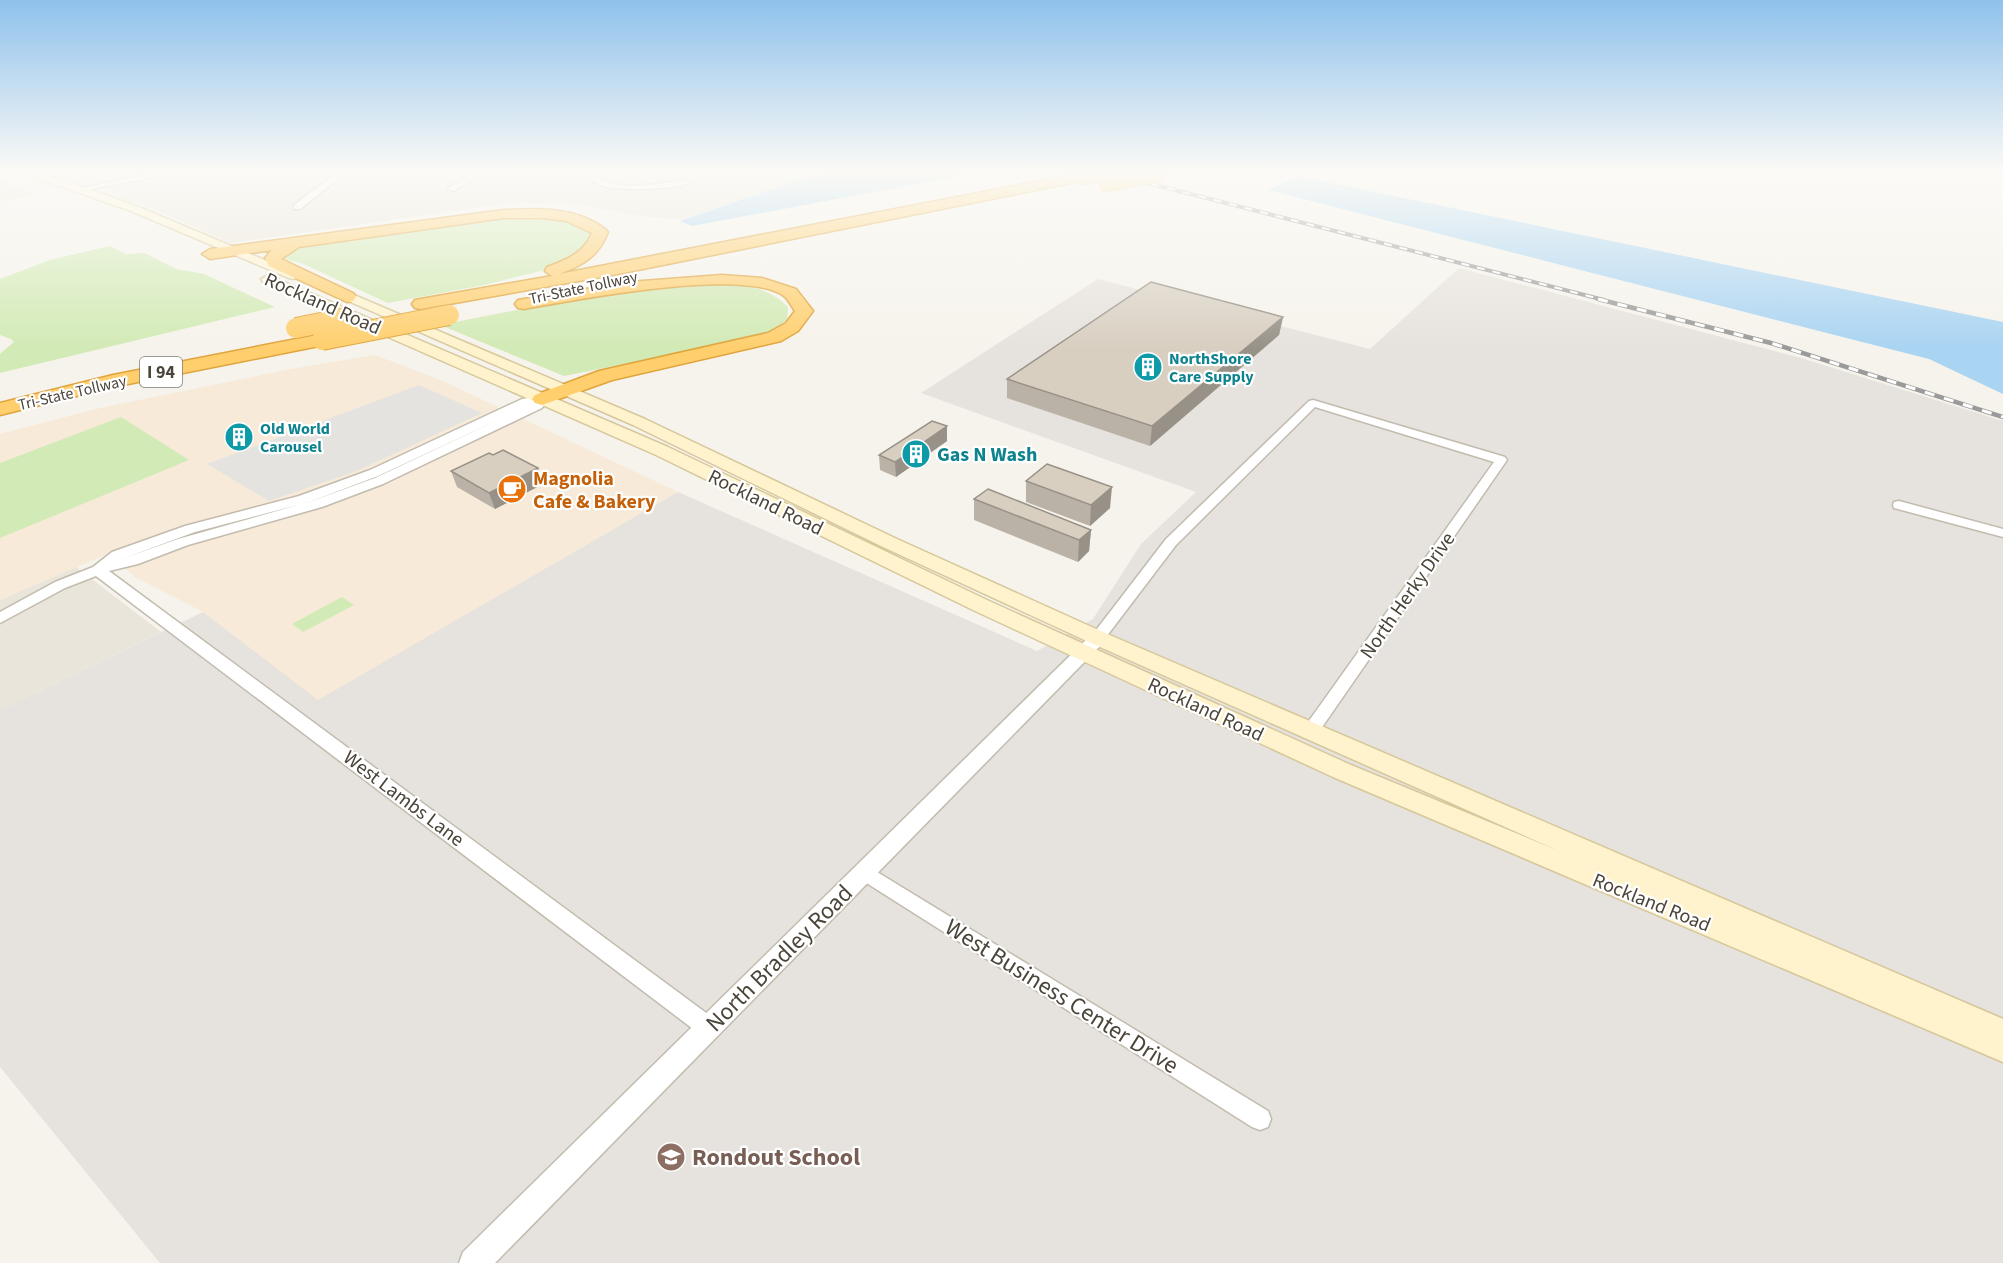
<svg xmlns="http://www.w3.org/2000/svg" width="2003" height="1263" viewBox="0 0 2003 1263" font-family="'Source Sans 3',sans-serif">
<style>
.residential{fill:#eae5da}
.commercial{fill:#f7ead8}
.industrial{fill:#e6e2dd}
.green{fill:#d2eab5}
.parking{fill:#e5e3e0}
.water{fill:#a9d4f2}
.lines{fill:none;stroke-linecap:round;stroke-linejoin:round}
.minor-casing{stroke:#c2bbae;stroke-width:3}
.tertiary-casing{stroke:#c2bbae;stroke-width:3}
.secondary-casing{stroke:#d6c79b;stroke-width:3}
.motorway-casing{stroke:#e0a43c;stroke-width:3}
.minor{fill:#fff;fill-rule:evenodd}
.tertiary{fill:#fff;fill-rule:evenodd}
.secondary{fill:#fff3cd;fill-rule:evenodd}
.motorway{fill:#ffcf6e;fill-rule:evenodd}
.rail-far1-casing{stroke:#9a9a9a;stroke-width:4}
.rail-casing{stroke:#9a9a9a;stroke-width:4.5}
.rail-far1{stroke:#fff;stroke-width:2;stroke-dasharray:8;stroke-linecap:butt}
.rail{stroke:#fff;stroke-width:3;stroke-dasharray:10;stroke-linecap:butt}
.motorway-bridge-far1-casing{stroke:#e0a43c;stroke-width:17;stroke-linecap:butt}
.motorway-bridge-casing{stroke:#e0a43c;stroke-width:22;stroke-linecap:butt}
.motorway-bridge-far1{stroke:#ffcf6e;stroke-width:16}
.motorway-bridge{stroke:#ffcf6e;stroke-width:20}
.wall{fill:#bab2a6}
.shaded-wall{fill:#979187}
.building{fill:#d8cfc1;stroke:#979187;stroke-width:1.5}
.labels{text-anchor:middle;stroke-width:4.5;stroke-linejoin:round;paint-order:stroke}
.far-street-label{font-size:16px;fill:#4b4439;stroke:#fff}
.far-culture-label{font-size:16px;font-weight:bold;fill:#0d838f;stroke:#fff;text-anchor:start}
.shield{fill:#fff;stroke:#817c74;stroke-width:1.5}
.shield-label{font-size:18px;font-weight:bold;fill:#4b4439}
.street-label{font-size:20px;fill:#4b4439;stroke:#fff}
.culture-label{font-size:20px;font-weight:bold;fill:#0d838f;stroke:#fff;text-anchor:start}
.food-label{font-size:20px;font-weight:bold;fill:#c56008;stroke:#fff;text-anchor:start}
.near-street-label{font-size:24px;fill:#4b4439;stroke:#fff}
.near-education-label{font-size:24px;font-weight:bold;fill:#785e54;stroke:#fff;text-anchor:start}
</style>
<rect width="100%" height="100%" fill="#f6f3ec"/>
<g class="residential">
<path d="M38,172H750L771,176L820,172L684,219L647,217L575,204L509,203L231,243L148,207Z"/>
<path d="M0,179L24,189L36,195L0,202Z"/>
<path d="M76,567L161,632L0,710V600Z"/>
</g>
<path class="commercial" d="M375,355L445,382L678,492L318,701L203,612L135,577L107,554L0,600V434L100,408L291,369Z"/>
<path class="industrial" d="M1459,268L1801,358L2003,421V1263H160L0,1067V710L203,612L318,700L678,492L1037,651L1093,619L1141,544L1196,492L921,393L1098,279L1370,349Z"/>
<g class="green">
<path d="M506,215L564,217L600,233L594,243L557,267L484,285L388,303L301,263L283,259L281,254L311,242Z"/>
<path d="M110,246L126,254L145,253L176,269L204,274L275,307L0,373V354L14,342L11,339L0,335V279L50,260Z"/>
<path d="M703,281C733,283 766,284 788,307L787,320L772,330L750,339L564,376L440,325L568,300Z"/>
<path d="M121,417L189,460L0,538V463Z"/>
<path d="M342,597L354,605L303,632L292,624Z"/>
</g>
<path class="parking" d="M419,385L482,413L357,471L269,501L207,464Z"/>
<g class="water">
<path d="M821,172H981L692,226L680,221Z"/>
<path d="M1297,176L2003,322V394L1929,359L1268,190Z"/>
</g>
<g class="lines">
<g class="minor-casing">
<g id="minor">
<path d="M163,172H178L76,192L72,190Z"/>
<path d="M338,172H347L300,209H294V205Z"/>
<path d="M474,172H483L454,191L447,189Z"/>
<path d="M584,172H592C614,195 659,183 687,180L691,182C678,190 619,191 603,186C595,183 590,179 584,172Z"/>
<path d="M542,396L548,399L542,408L383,484L322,507L188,545L138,564L109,571L717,1021L720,1028L717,1035L709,1038L701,1035L96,576L65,588L0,623V612L55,582L93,567L112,552L185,526L299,496L370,470L522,399ZM534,403L375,478L312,501L178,539L119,560L195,532L309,502L378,476Z"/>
<path d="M1313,400L1505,457L1507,460L1318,733H1306L1304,729L1306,725L1494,462L1315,407L1176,545L1103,641L1098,643L1090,638L1166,539L1309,401Z"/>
<path d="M1899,501L2003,529V537L1894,508L1893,505L1894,502Z"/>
<path d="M864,864L1268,1111L1271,1119L1268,1127L1260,1130L1252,1127L857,877L855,872L857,867Z"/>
</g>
</g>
<g class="tertiary-casing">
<path id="tertiary" d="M1098,632L1104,634L1107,638L1104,642L495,1263H459L463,1252L1092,634Z"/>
</g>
<g class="secondary-casing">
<g id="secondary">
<path d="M24,172H39L139,207L300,275L294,279L289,278L131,211L25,174Z"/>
<path d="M268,275L668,447L987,600L1351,765L1559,851L1091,643L883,547L633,425L321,289L323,286H333L645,419L897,539L1105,633L2003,1019V1062L1333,777L973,610L656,455L263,282L261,279Z"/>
</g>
</g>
<g class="motorway-casing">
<g id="motorway">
<path d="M1081,173L1088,177L1086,180L618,274L421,309L415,308L412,304L415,300L552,276L545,271L547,267C566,260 584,253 592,233L566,221L542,218H504L299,247L281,259L353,293L356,297L353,301L347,302L269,266L265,258L272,250L210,259L202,254L210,249L504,210C539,208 576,207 605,229L608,232C599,256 582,266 559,274Z"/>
<path d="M722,275L762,278L796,289L813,311L798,331L781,341L612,380L542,405L535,403L532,399L535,395L599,371L768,333L786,323L795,311C792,307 788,299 784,296C743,267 575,300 524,309L518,308L515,304L518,300L629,282Z"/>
<path d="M322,334L329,336L331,340L329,344L113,387L0,415V403L113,375Z"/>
</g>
</g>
<use href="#minor" class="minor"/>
<use href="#tertiary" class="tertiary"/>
<use href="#secondary" class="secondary"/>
<use href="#motorway" class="motorway"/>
<g class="rail-far1-casing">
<path id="rail-far1" d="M1105,172L1604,300"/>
</g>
<g class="rail-casing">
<path id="rail" d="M1598,299L1771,343L2003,417"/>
</g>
<use href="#rail-far1" class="rail-far1"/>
<use href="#rail" class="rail"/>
<g class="motorway-bridge-far1-casing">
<g id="motorway-bridge-far1">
<path d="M1081,177L1110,172"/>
<path d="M1106,184L1160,173"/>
</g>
</g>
<g class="motorway-bridge-casing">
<g id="motorway-bridge">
<path d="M296,328L346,318"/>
<path d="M322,340L449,315"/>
</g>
</g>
<use href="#motorway-bridge-far1" class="motorway-bridge-far1"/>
<use href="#motorway-bridge" class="motorway-bridge"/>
</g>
<g class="wall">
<path d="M1283,317L1279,335L1150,446L1007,398V379Z"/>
<path d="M947,441L896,477L880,470L879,455Z"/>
<path d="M493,455L538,468L543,484L495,509L457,487L451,471Z"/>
<path d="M1026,481L1110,508L1090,526L1026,502Z"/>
<path d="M974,499L1091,530L1089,551L1078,562L974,520Z"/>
</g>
<g class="shaded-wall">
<path d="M1283,317L1279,335L1150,446L1152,426Z"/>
<path d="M947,426V441L896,477L895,462Z"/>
<path d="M538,468L543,484L495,509L489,493Z"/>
<path d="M1112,487L1110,508L1090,526L1091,505Z"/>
<path d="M1091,530L1089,551L1078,562L1079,540Z"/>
</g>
<g class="building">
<path d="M1151,282L1283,317L1152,426L1007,379Z"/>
<path d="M932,421L947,426L895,462L879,455Z"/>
<path d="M503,450L538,468L489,493L451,471L489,453L493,455Z"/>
<path d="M1047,464L1112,487L1091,505L1026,481Z"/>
<path d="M988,489L1091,530L1079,540L974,499Z"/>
</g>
<linearGradient id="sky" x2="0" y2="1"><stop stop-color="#8fc1ec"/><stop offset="0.49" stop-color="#fbfaf6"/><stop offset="1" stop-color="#fbfaf6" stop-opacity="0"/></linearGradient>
<rect width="2003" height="349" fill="url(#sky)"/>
<defs>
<g id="building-disc" transform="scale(1.5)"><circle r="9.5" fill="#0f9aa8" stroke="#fff"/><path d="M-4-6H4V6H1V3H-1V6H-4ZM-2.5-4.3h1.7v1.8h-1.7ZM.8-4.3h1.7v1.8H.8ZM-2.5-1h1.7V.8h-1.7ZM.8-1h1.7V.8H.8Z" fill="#fff"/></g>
<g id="cafe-disc" transform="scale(1.5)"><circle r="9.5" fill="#e8710a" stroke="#fff"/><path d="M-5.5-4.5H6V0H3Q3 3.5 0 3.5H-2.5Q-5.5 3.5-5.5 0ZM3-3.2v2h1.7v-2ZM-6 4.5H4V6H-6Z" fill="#fff"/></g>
<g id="school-disc" transform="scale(1.5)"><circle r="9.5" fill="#8d6e63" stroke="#fff"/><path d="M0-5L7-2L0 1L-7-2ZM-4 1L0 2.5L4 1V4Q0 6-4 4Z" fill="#fff"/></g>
</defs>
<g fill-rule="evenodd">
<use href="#building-disc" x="1148" y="367"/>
<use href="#building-disc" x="239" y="437"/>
<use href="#building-disc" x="916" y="454"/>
<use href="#cafe-disc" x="512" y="489"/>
<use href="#school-disc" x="671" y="1157"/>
</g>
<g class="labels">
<g class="far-street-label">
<text transform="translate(583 287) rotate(-12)" y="6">Tri-State Tollway</text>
<text transform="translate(72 392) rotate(-13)" y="6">Tri-State Tollway</text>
</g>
<g class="far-culture-label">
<text x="1169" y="364">NorthShore<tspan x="1169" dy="18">Care Supply</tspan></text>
<text x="260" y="434">Old World<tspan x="260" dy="18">Carousel</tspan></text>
</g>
<rect class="shield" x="140" y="357" width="42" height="30" rx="4.5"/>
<g class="shield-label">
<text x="161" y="378">I 94</text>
</g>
<g class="street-label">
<text transform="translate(323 303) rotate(24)" y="7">Rockland Road</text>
<text transform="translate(766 502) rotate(26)" y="7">Rockland Road</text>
<text transform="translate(1407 595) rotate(-55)" y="7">North Herky Drive</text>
<text transform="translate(1206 709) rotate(25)" y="7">Rockland Road</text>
<text transform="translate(404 798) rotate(37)" y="7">West Lambs Lane</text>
<text transform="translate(1652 902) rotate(22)" y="7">Rockland Road</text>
</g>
<g class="culture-label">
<text x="937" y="461">Gas N Wash</text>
</g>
<g class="food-label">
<text x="533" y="485">Magnolia<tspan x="533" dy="23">Cafe &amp; Bakery</tspan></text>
</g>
<g class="near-street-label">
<text transform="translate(779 958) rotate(-45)" y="8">North Bradley Road</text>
<text transform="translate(1062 996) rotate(32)" y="8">West Business Center Drive</text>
</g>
<g class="near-education-label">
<text x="692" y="1165">Rondout School</text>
</g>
</g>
</svg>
